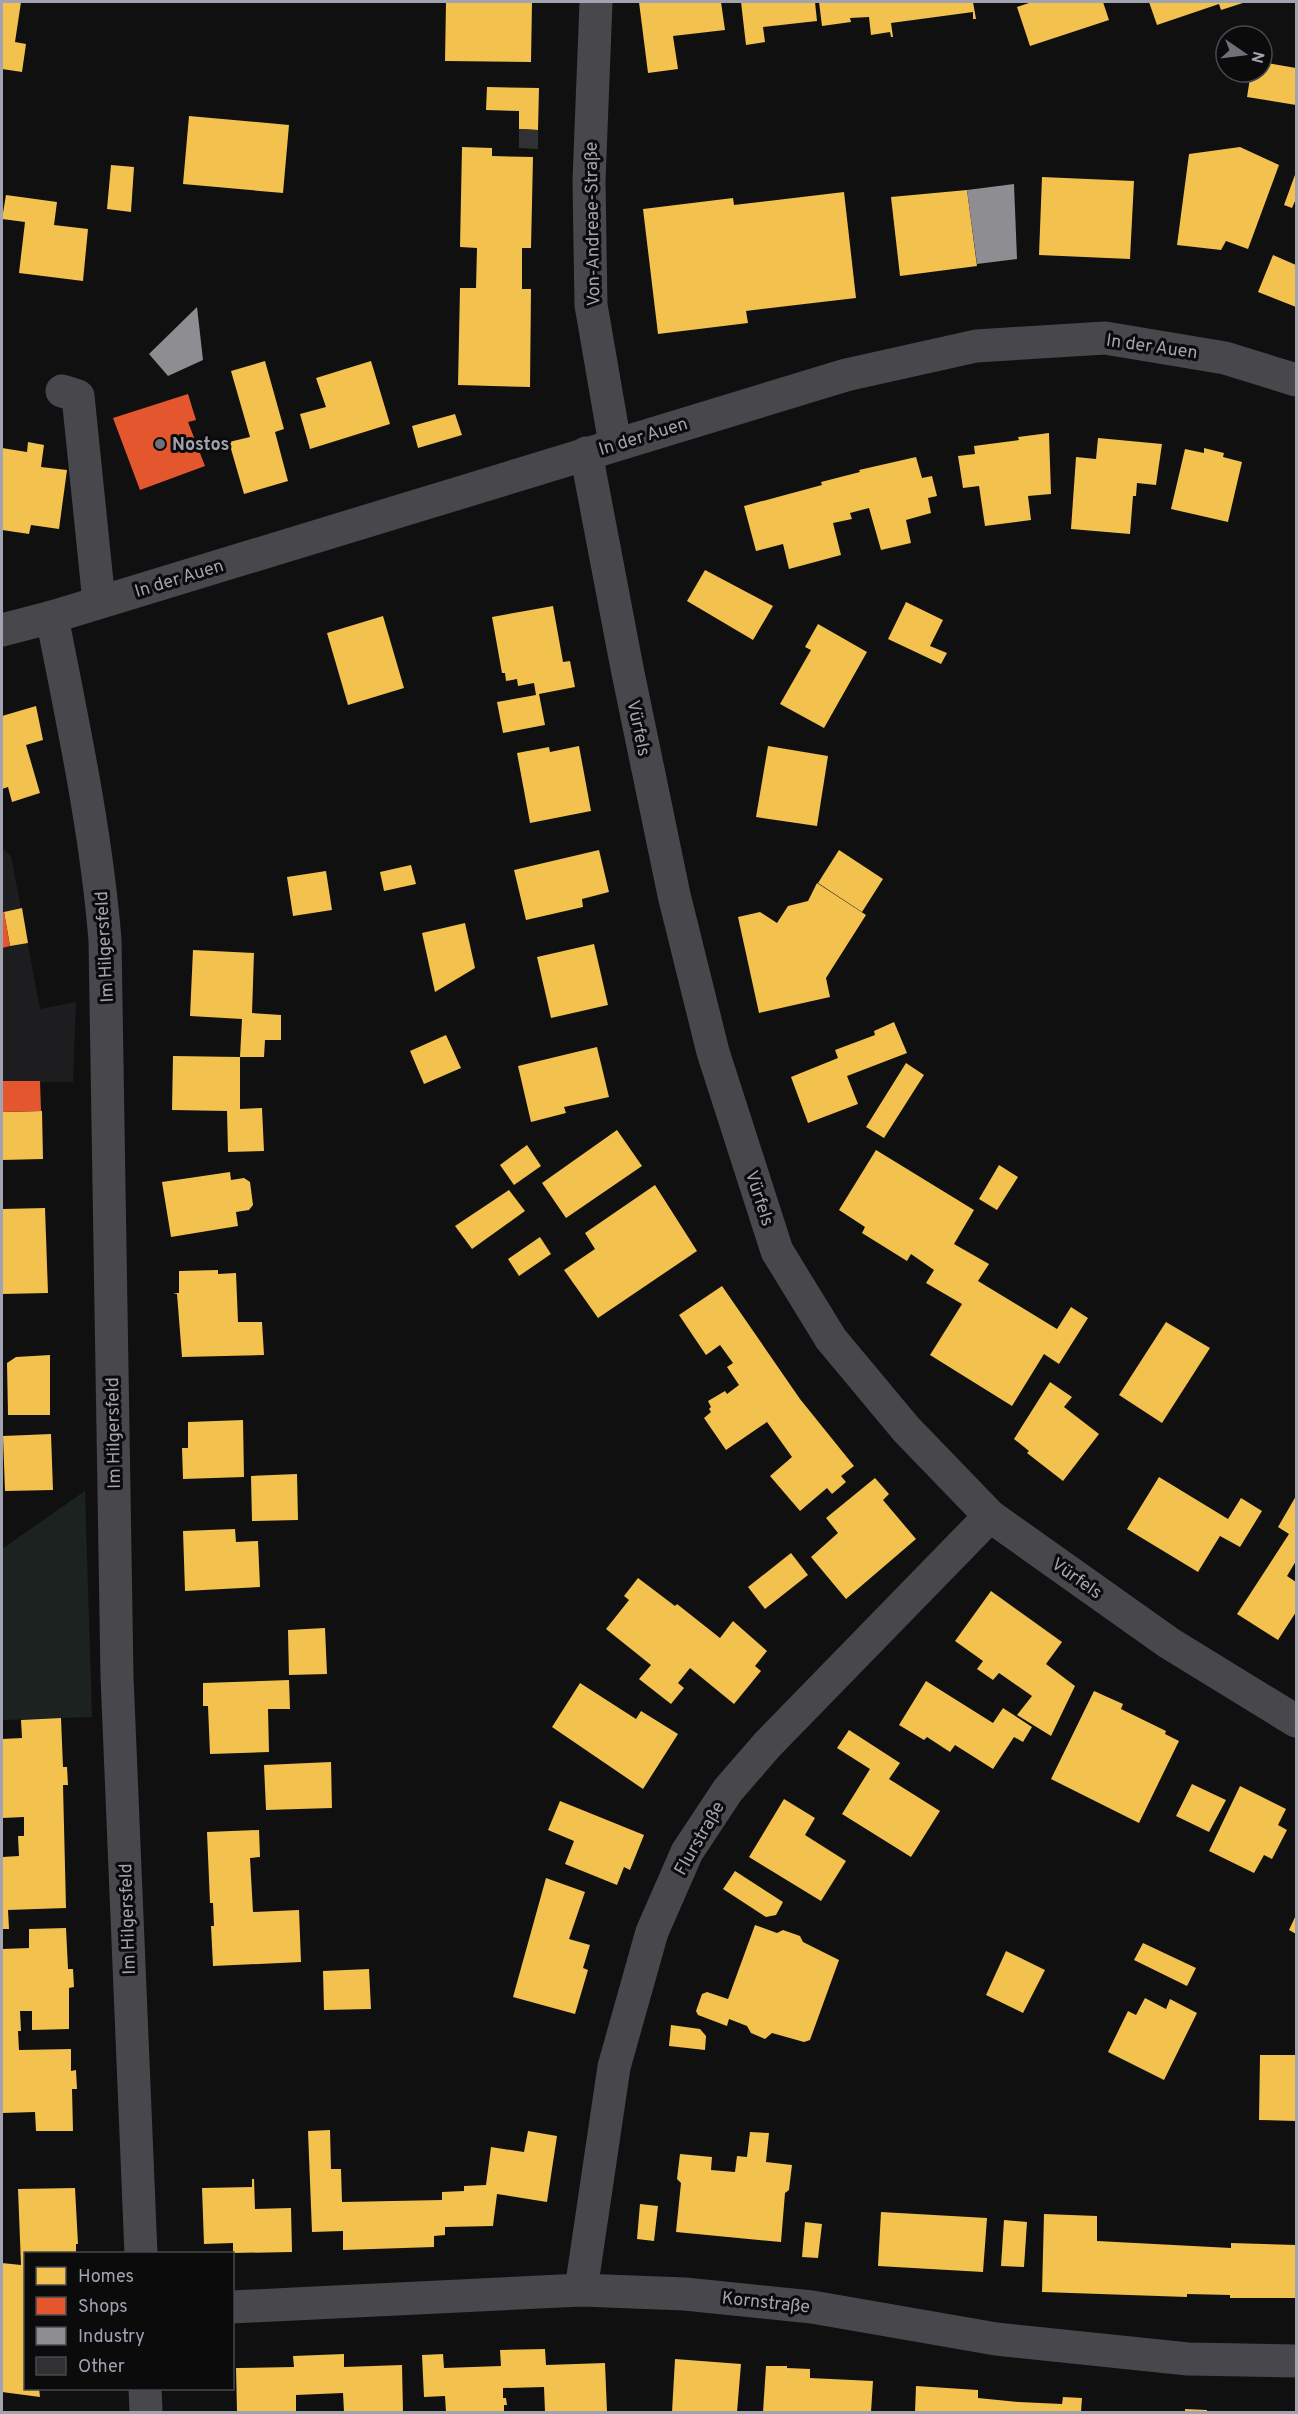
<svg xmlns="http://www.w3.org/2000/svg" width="1298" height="2414" viewBox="0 0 1298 2414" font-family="Overpass,sans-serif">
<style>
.built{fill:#1d1d1f}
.green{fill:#1c221f}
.homes{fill:#f2c14e}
.shops{fill:#e4572e}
.industry{fill:#8d8d92}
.building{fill:#313133}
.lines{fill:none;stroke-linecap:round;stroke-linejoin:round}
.minor{stroke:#48484c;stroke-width:33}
.poi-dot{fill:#6f7078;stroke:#0b0b0c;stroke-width:2}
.labels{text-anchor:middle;stroke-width:6;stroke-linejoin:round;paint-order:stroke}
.street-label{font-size:18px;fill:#a2a3b0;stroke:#0b0b0c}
.poi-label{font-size:18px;font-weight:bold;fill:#a2a3b0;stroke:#0b0b0c;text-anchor:start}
</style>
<rect width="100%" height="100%" fill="#101011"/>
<path class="built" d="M2,848L11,856L40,1009L76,1002L73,1082L2,1083Z"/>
<path class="green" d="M85,1491L92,1717L2,1720V1549Z"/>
<g class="homes">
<path d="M2,2H21L15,42L26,44L22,72L2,69Z"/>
<path d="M446,2H532L531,62L445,61Z"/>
<path d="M639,2H721L725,30L673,36L678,69L648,73Z"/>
<path d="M741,2H815L817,21L763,27L765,42L746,45Z"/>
<path d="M819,2H973L976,19H973V12L891,23L893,37H891L890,32L871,35L869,17L850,18L851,22L822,26Z"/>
<path d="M1032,2H1103L1109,20L1030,46L1017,7Z"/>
<path d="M1149,2H1246L1221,10L1219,4L1216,5L1157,25Z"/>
<path d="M1262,62L1296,68V105L1247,97L1251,72H1262Z"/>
<path d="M487,87L539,88L538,130L519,129V111L486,110Z"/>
<path d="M189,116L289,125L283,193L183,184Z"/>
<path d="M462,147L492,148V156L533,157L531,248H522V289H531L530,387L458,385L460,288H476L477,248L460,247Z"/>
<path d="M1240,147L1279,165L1248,249L1226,241L1221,250L1177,245L1189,154Z"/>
<path d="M111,165L134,167L131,212L107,209Z"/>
<path d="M1296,172V201H1295L1292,208L1284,205Z"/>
<path d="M1042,177L1134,181L1130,259L1039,255Z"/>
<path d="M967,190L977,266L900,276L891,197Z"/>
<path d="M844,192L856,298L746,311L748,323L658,334L643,209L733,198L734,205Z"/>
<path d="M6,195L57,202L54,225L88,229L83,281L19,273L25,222L2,219Z"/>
<path d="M1273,255L1296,265V307L1258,292Z"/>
<path d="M265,361L284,429L275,432L288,481L244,494L229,442L250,437L231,371Z"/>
<path d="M371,361L390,424L310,449L300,414L326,407L316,378Z"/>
<path d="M455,414L462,435L418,448L412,426Z"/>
<path d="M1049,433L1051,494L1028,496L1031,520L985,526L979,486L963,488L958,456L975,454L974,446L1019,440L1018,437Z"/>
<path d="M1098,438L1162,444L1156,485L1137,483L1136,496H1133L1130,534L1071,529L1076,457L1096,459Z"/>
<path d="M28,442L44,445L41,467L67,470L59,529L31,525L29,534L2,530V448L27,452Z"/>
<path d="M1204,448L1224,453L1223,457L1242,462L1228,522L1171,509L1185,449L1204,453Z"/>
<path d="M916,457L922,478L932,476L937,496L928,498L931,513L906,520L911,543L881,550L869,508L850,513L852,519L833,523L841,555L789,569L783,544L756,551L744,506L822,485L821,482L860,472L859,470Z"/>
<path d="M705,570L773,606L753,640L687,601Z"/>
<path d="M906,602L943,620L930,646L947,653L941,664L888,639Z"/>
<path d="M553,606L563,662L570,661L575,687L539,694L545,725L503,733L497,702L536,695L534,683L518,686L517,679L506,681L505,673H502L492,617Z"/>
<path d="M383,616L404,688L348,705L327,633Z"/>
<path d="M818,624L867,652L824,728L780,704L811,650L805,647Z"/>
<path d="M36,706L43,740L26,745L40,793L12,802L8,787L2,789V716Z"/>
<path d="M579,746L591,811L530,823L517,753L549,747L550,752Z"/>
<path d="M768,746L828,756L817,826L756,817Z"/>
<path d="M599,850L609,892L582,899L583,907L526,920L514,870Z"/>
<path d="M839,850L883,879L862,912L818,883Z"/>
<path d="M411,865L416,884L384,891L380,872Z"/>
<path d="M326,871L332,910L293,916L287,877Z"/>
<path d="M817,883L866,915L826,978L830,997L759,1013L738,917L760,912L777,923L788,906L808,901Z"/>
<path d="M22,908L28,943L10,946L4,912Z"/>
<path d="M465,923L475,968L435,992L422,933Z"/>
<path d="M594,944L608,1005L551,1018L537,957Z"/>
<path d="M193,950L254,953L252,1013L281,1015V1040H265L264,1057H240L242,1019L190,1016Z"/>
<path d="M894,1022L907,1053L847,1076L858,1104L808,1123L791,1077L838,1058L835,1050L875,1035L874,1031Z"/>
<path d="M446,1035L461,1068L424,1084L410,1051Z"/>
<path d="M597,1047L609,1097L564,1107L566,1113L531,1122L518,1066Z"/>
<path d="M173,1056L240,1057V1109L262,1108L264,1151L228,1152L227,1111L172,1110Z"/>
<path d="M906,1063L924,1075L884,1138L866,1127Z"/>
<path d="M42,1111L43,1159L2,1160V1112Z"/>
<path d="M617,1130L642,1166L566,1218L542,1183Z"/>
<path d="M527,1145L541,1166L514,1185L500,1165Z"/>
<path d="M876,1150L974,1210L954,1244L989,1264L978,1281L1057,1329L1071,1307L1088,1318L1059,1364L1044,1354L1012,1406L930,1355L962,1304L926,1283L934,1270L911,1254L907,1261L862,1233L865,1227L839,1210Z"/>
<path d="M999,1165L1018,1177L997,1210L979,1199Z"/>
<path d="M230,1172L231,1180L244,1178L250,1182L253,1205L249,1210L236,1212L238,1226L171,1237L162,1182Z"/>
<path d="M655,1185L697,1251L598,1318L564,1270L595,1249L585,1233Z"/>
<path d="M509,1190L525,1211L472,1249L455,1226Z"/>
<path d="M45,1208L48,1293L2,1294V1209Z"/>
<path d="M540,1237L551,1254L519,1276L508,1259Z"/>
<path d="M218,1270V1274L236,1273L238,1322H262L264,1355L182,1357L177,1294L173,1293H179V1271Z"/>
<path d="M722,1286L800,1399L854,1466L841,1476L846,1482L832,1494L827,1488L800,1511L770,1476L792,1457L767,1422L726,1450L704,1418L711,1412L709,1409L711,1407L708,1401L725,1391L727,1394L739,1385L727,1367L733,1363L720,1345L706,1355L679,1315Z"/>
<path d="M1166,1322L1210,1348L1162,1423L1119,1395Z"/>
<path d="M50,1355V1415H8L7,1363L16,1357Z"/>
<path d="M1050,1382L1072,1397L1064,1407L1099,1434L1063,1481L1027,1453L1029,1451L1014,1439Z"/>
<path d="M243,1420L244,1477L183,1479L182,1448H188V1422Z"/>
<path d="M51,1434L53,1490L5,1491L3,1436Z"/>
<path d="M297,1474L298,1520L252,1521L251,1476Z"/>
<path d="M1159,1477L1228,1519L1241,1498L1262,1511L1240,1547L1220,1536L1198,1572L1127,1529Z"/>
<path d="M875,1478L889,1494L883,1500L916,1539L846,1599L811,1557L838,1533L826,1518Z"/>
<path d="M1296,1496V1561L1287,1576L1296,1582V1612L1278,1640L1237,1614L1289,1534L1278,1527Z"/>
<path d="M235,1529L236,1542L258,1541L260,1587L185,1591L183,1531Z"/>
<path d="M791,1553L808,1575L765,1609L748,1587Z"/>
<path d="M638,1578L675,1606L677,1604L720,1638L733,1621L767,1651L755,1666L761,1671L734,1704L690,1668L678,1683L684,1688L671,1704L639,1679L651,1665L606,1629L629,1600L624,1596Z"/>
<path d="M991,1591L1062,1642L1046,1664L1075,1686L1051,1736L1017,1715L1032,1696L999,1673L993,1680L977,1669L983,1661L955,1641Z"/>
<path d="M325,1628L327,1674L289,1675L288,1630Z"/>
<path d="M289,1680L290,1709H268L269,1752L210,1754L208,1706H203V1683Z"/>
<path d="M926,1681L993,1723L1003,1708L1032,1727L1023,1742L1014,1737L993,1769L955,1745L950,1752L927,1737L924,1740L899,1725Z"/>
<path d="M580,1683L636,1719L641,1711L678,1734L643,1789L552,1727Z"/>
<path d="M1094,1691L1123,1704L1121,1709L1166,1731L1165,1734L1179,1741L1139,1823L1051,1779Z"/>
<path d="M61,1718L63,1767H67L68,1785H63L66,1908L8,1910L9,1929H2V1857L19,1856L18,1836H24V1817L2,1818V1739L22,1738L21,1720Z"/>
<path d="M849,1730L900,1763L889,1779L940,1811L911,1857L842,1814L870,1769L837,1748Z"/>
<path d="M331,1762L332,1808L266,1810L264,1765Z"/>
<path d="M1192,1784L1226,1800L1209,1832L1176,1816Z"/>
<path d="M1240,1786L1286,1809L1278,1825L1287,1830L1272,1859L1264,1855L1254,1873L1209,1851Z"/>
<path d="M784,1799L815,1818L805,1835L846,1861L821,1901L749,1857Z"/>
<path d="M560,1801L644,1835L630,1870L624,1867L617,1885L565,1864L574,1841L548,1830Z"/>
<path d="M259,1830L260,1857L250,1858L253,1912L299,1910L301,1962L213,1966L211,1926H214L213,1903H210L207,1832Z"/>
<path d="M735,1871L783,1902L776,1915L766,1917L723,1889Z"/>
<path d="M546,1878L585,1892L569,1939L590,1945L583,1968L588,1970L575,2014L513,1997Z"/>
<path d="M1296,1915V1934L1289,1930Z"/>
<path d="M755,1925L777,1933L783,1930L800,1936L803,1942L839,1960L810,2040L804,2042L772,2033L765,2039L751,2033L747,2026L729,2019L727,2026L698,2015L696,2011L702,1994L707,1992L728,1999Z"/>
<path d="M66,1928L68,1969H73L74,1987L69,1988V2029L32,2030V2011H20L21,2031H18L19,2050L71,2049V2071L76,2070L77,2089H72L73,2131H36L35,2112L2,2113V1949L29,1948V1929Z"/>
<path d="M1143,1943L1196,1968L1187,1986L1134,1960Z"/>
<path d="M1006,1951L1045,1970L1023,2013L986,1995Z"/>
<path d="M369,1969L371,2009L324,2010L323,1971Z"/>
<path d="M1145,1998L1166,2009L1170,1999L1197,2013L1164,2080L1108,2052L1128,2011L1136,2015Z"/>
<path d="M671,2025L700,2029L706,2036L705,2050L669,2046Z"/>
<path d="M1260,2055H1296V2121L1259,2120Z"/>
<path d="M330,2130L331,2169H341L342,2202L442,2200V2192L464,2191V2186L486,2185L491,2147L524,2152L528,2131L557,2136L547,2202L497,2194L493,2226L445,2227V2235L434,2236V2247L343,2250V2231L312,2232L308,2131Z"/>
<path d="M750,2132L769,2133L766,2162L792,2165L789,2190L785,2193L781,2242L676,2232L681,2183L677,2179L680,2154L712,2157L711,2170L735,2172L737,2156L747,2157Z"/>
<path d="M252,2179H254L255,2209L291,2208L292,2252L233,2253V2243L204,2244L202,2188L252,2187Z"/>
<path d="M75,2188L78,2244H76V2253H26V2388H39L40,2397L2,2392V2263L21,2265L18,2189Z"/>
<path d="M640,2204L658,2206L654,2241L637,2239Z"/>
<path d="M881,2212L987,2218L983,2272L878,2266Z"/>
<path d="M1044,2214L1097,2216V2241L1231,2248V2243L1296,2245V2298H1230V2295L1187,2294V2297L1042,2292Z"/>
<path d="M1004,2220L1027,2222L1024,2267L1001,2266Z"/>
<path d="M805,2222L822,2224L818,2258L802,2257Z"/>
<path d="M545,2349L546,2365L605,2363L607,2412H545L544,2387L503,2388V2398H506L507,2405H504V2412H446L445,2396L424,2397L422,2355L443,2354L444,2368L501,2366L500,2350Z"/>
<path d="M344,2354V2367L402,2365L403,2412H344L343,2393L296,2395V2412H237L236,2368L294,2367L293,2356Z"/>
<path d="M675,2359L741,2364L737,2412H672Z"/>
<path d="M766,2366H787V2368L810,2369V2378L873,2381L871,2412H763Z"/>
<path d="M916,2386L978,2390V2398L1019,2402L1062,2404L1063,2397L1082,2398L1081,2412H915Z"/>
<path d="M1185,2409L1207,2410V2412H1185Z"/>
</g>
<g class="shops">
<path d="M188,394L196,420L188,422L205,466L140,490L113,418Z"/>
<path d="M2,912H4L10,946L2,948Z"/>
<path d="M2,1081H40L41,1111L2,1112Z"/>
</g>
<g class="industry">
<path d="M1014,184L1017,259L977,264L967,190Z"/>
<path d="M197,307L203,360L168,376L149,354Z"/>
</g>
<path class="building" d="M519,129L538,130V149L519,148Z"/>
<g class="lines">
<g class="minor">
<path d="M596,2L589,181L591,305L615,444"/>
<path d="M62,391L78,396L99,602"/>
<path d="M586,453L627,668L674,895L713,1052L777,1251L831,1339L906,1429L990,1516L1169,1643L1296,1721"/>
<path d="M52,617C73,724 96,830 105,940L117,1676L141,2254"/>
<path d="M2,630L52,617L846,375L976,346L1105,338L1225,358L1296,380"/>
<path d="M581,2290L614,2067L652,1932L687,1852L728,1790L767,1745L990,1516"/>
<path d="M232,2307L581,2290L685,2294L812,2307L996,2339L1188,2359L1296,2361"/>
<path d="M145,2388L146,2412"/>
</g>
</g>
<circle class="poi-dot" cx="160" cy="444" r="6"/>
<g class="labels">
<g class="street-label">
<text transform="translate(592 224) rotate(-91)" y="6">Von-Andreae-Straße</text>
<text transform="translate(1152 346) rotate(8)" y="6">In der Auen</text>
<text transform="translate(643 436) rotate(-17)" y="6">In der Auen</text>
<text transform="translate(179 578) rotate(-17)" y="6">In der Auen</text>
<text transform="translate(639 728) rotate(78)" y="6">Vürfels</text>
<text transform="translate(104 947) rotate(-93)" y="6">Im Hilgersfeld</text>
<text transform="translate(760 1198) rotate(72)" y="6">Vürfels</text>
<text transform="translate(113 1433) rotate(-91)" y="6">Im Hilgersfeld</text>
<text transform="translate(1077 1578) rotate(35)" y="6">Vürfels</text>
<text transform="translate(699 1838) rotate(-60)" y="6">Flurstraße</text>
<text transform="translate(127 1919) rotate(-92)" y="6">Im Hilgersfeld</text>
<text transform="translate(766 2302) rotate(6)" y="6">Kornstraße</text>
</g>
<g class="poi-label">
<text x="172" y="450">Nostos</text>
</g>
</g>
<rect width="1298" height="2414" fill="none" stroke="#a2a3b0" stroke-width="6"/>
<rect x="24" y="2252" width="210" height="138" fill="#0b0b0c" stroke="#47484e" stroke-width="1.5"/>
<rect x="36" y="2267" width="30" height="18" fill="#f2c14e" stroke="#47484e" stroke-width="1.5"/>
<text x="78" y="2282" font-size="18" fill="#a2a3b0">Homes</text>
<rect x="36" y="2297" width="30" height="18" fill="#e4572e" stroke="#47484e" stroke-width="1.5"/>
<text x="78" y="2312" font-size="18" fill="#a2a3b0">Shops</text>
<rect x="36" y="2327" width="30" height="18" fill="#8d8d92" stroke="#47484e" stroke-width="1.5"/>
<text x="78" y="2342" font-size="18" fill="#a2a3b0">Industry</text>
<rect x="36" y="2357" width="30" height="18" fill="#313133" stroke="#47484e" stroke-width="1.5"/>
<text x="78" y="2372" font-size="18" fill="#a2a3b0">Other</text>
<g transform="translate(1244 54) rotate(104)"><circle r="28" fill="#0b0b0c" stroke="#47484e" stroke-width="1.5"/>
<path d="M0-4.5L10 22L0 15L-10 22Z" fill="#6f7078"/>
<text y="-9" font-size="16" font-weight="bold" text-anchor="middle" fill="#a2a3b0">N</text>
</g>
</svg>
